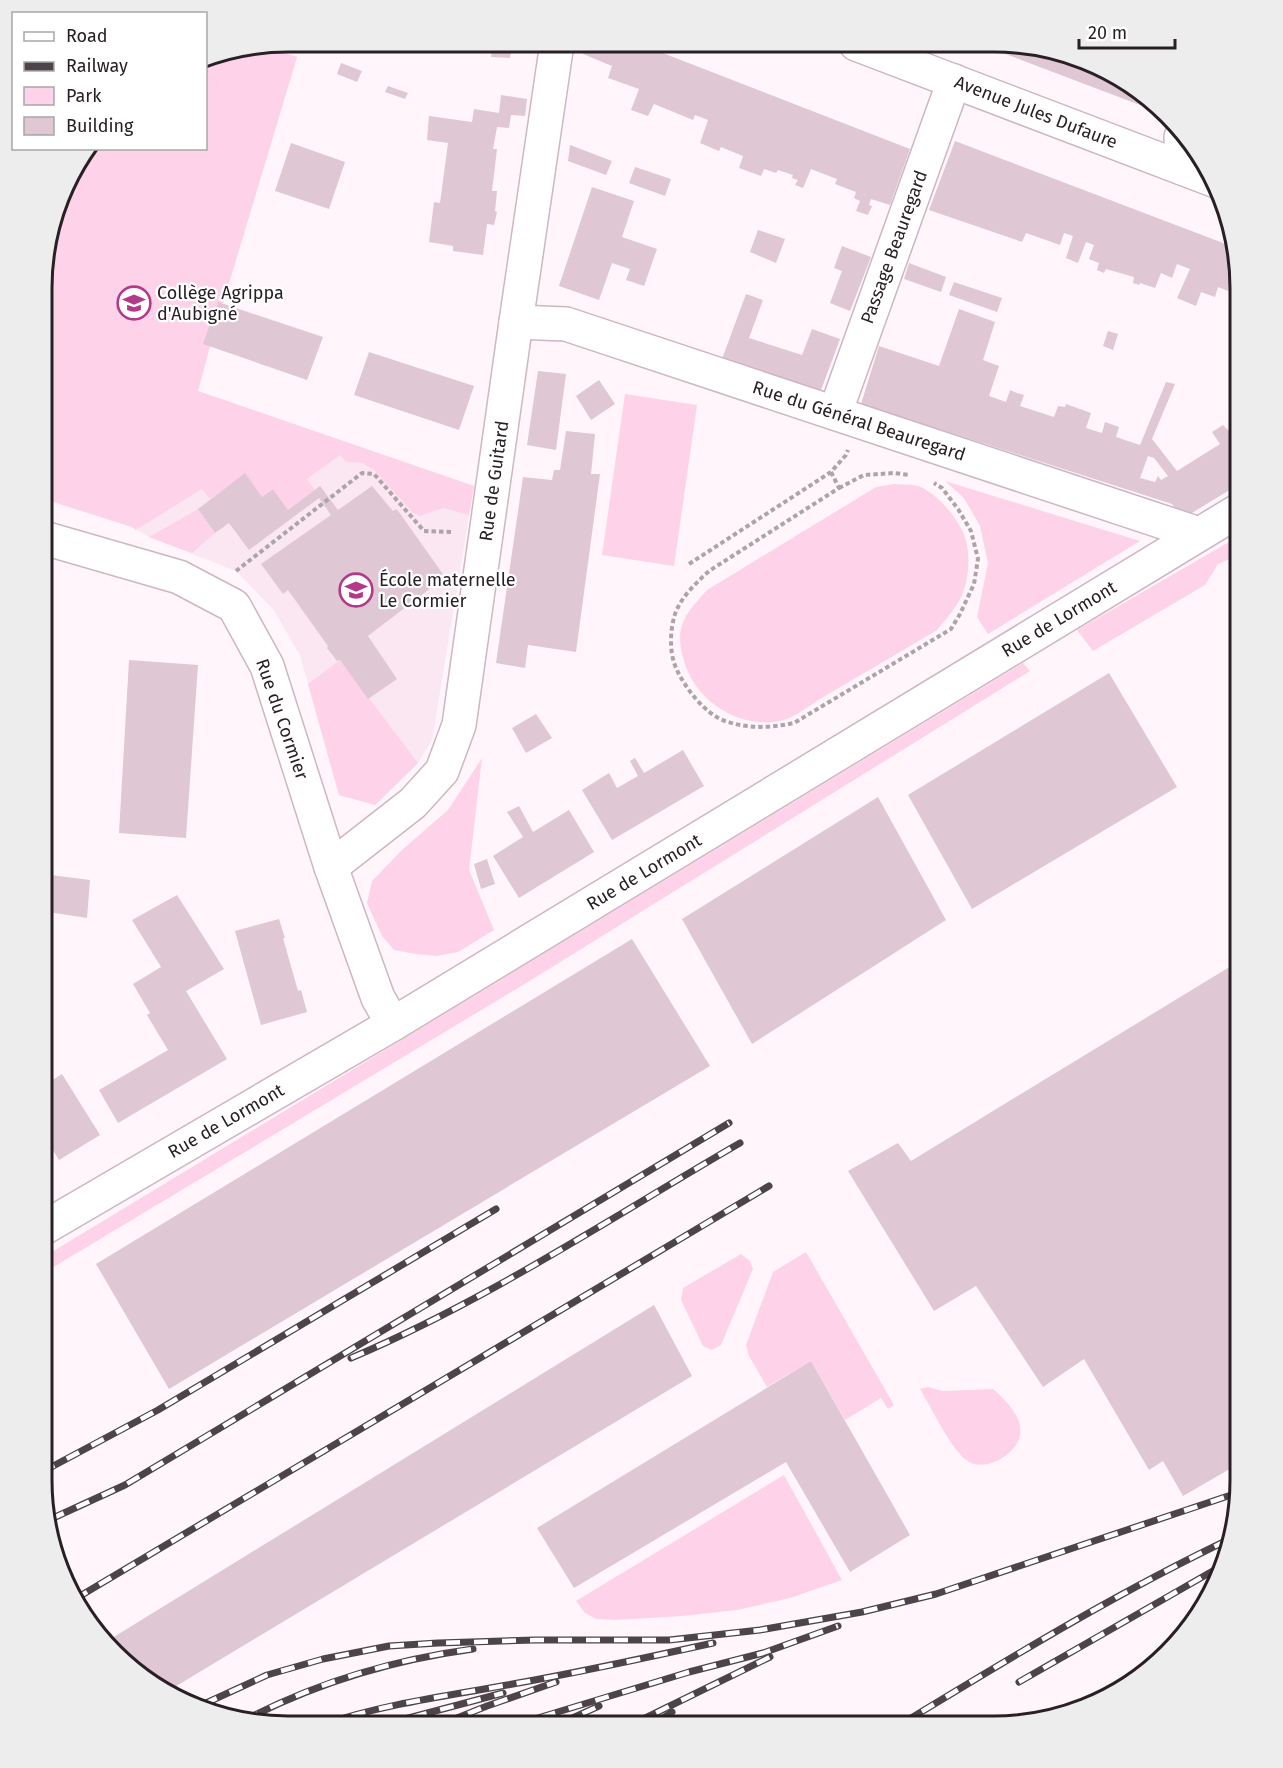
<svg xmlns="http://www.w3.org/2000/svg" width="1283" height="1768" viewBox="0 0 1283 1768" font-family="'Fira Sans',sans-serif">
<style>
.built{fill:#fbe7f1}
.green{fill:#fed3ea}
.building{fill:#dfc7d4;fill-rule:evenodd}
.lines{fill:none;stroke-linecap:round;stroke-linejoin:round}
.minor-casing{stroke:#ceb6c2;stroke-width:36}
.major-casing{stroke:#ceb6c2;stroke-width:36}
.path{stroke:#ada4a9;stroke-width:4;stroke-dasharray:4.5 3;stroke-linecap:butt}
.minor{stroke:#fff;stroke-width:33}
.major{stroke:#fff;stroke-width:33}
.rail-casing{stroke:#4d4449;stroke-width:7}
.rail{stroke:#fff;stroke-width:4.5;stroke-dasharray:14;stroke-linecap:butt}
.labels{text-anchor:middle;stroke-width:4.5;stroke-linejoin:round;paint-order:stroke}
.street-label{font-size:18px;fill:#292025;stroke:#fff}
.poi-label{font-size:18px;fill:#292025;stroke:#fff;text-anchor:start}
.rim{fill:none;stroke:#292025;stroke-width:3}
</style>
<rect width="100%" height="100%" fill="#fff5fa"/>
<path class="built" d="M266,46L297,57L209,350L198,391L474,486L432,740L418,763L375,805L339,795L300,655L273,609L236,571L149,537L132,527L44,499V256L75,165L89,149L206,148V57Z"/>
<g class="green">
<path d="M266,46L297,57L209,350L198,391L474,486L469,515L443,508L420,516L413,513L375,471L363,463L346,462L340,455L307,479L315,490L288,510L273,489L262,497L245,474L210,499L202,489L136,530L132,527L44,499V256L75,165L89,149L206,148V57Z"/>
<path d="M625,394L697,405L674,566L602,555Z"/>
<path d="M945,481L1140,541L988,634L977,617L988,563L980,526L964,498Z"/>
<path d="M894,484C902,485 911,484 918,486C938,493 964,524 967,545C970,561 968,581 962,595C956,608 946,619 937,630C902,651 866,672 830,693C818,700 799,714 787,719C747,732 700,706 686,667C673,630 682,617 707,590L876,487Z"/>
<path d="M198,509L215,533L192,553L149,537Z"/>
<path d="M1241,535V554L1218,564L1205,585L1093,651L1077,630Z"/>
<path d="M340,660L418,763L375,805L339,795L308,684Z"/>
<path d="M1023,663L1030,671L528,982L42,1274V1258Z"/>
<path d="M482,758L469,870L494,930L458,952L437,956L416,954L394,950L382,936L367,903L372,881L403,849L448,810Z"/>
<path d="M806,1252L894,1405L888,1409L881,1398L845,1420L811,1361L767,1387L749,1356L746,1345L773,1272Z"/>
<path d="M741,1254L750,1261L753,1269L721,1345L712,1350L703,1346L681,1300L683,1288Z"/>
<path d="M928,1387L943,1391L993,1389C1005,1400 1023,1416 1020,1435C1017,1454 987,1472 969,1462C952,1452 931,1407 920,1389Z"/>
<path d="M784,1475L842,1580L790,1598L737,1610L683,1616L615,1620L596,1619L585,1613L576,1601Z"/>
</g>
<g class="building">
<path d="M493,43H512L510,58L491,57Z"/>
<path d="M584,43H657L655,50L910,149L890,205L871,199L869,205L872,206L868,215L856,211L860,201L854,198L856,192L835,184L837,179L811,169L803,188L795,185L798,180L792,178L793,175L778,170L776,173L764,169L761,176L739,168L743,156L721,147L719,151L700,143L708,120L695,115L693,120L654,104L648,116L631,110L639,89L608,78L612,66L583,54Z"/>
<path d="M979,44H1027L1089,61L1144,93L1161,113Z"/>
<path d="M341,63L362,71L357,82L337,74Z"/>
<path d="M388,86L408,93L405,99L385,92Z"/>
<path d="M501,95L527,99L525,116L511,115L509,128L497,127L493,149H497L492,191H497L495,211L497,212L494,225L487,224L483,255L453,251V246L429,242L434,202L440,203L448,143L427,140L429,116L472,122L474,109L499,113Z"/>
<path d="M955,141L1231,246L1241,288V296L1218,287L1215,297L1201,292L1196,306L1177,298L1190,269L1177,264L1172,278L1161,273L1155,288L1140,283L1139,285L1133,283L1134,277L1106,269L1104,273L1097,270L1099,263L1089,259L1094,245L1086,242L1078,263L1066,258L1073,236L1064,233L1060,245L1026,233L1022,242L929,210Z"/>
<path d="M291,143L345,162L329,209L275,191Z"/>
<path d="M570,145L612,161L606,175L568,161Z"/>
<path d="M635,167L671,179L665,196L629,183Z"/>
<path d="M592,187L634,201L622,237L657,249L644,286L626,280L630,269L612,263L599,300L559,286Z"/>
<path d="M758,230L785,239L776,263L750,252Z"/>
<path d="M842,246L871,257L850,311L830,303L842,271L834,268Z"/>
<path d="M909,263L946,277L941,292L904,279Z"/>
<path d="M954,282L1002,298L997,312L949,295Z"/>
<path d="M746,294L763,300L749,338L802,355L812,329L840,339L821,390L722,359Z"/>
<path d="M218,302L323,337L307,380L203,344Z"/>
<path d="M959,309L995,322L983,360L999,366L989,396L1006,402L1010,390L1017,393L1024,395L1020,406L1054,417L1058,406L1065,407L1066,404L1091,413L1086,428L1102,433L1105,422L1119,427L1116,437L1140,445L1166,382L1175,384L1152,439L1177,471L1220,444L1212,432L1223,425L1233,435L1241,431V483L1182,519L1172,504L861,404L879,346L939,366ZM1148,456L1154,458L1168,476L1161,480L1158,476L1155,482L1140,478Z"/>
<path d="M1108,331L1118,334L1113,350L1103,346Z"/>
<path d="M369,352L474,386L459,430L354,395Z"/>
<path d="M538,371L566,374L556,450L527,445Z"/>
<path d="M599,380L615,404L591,420L576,396Z"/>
<path d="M566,431L595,434L591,474H600L576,652L528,645L525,668L496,663L523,477L552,480L554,470H560Z"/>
<path d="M245,473L262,497L273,489L288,510L320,486L338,510L372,486L393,511L396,509L399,512L445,577L368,636L397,679L368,699L340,660L337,661L327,648L328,646L288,590L283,594L261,564L331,515L319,498L249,550L229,523L215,533L198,509Z"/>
<path d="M129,660L198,665L186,838L119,833Z"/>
<path d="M1109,673L1177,787L972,909L908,795Z"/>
<path d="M536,714L552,738L526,753L512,728Z"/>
<path d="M683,750L704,786L612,840L582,790L609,773L617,788L638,776L630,761L635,758L644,773Z"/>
<path d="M878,797L946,920L752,1044L682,919Z"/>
<path d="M519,806L533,832L569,810L594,852L519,898L493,856L523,837L507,812Z"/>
<path d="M487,859L495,884L481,889L474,864Z"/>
<path d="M43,874L90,880L87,918L48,912L43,906Z"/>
<path d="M177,895L224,969L186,991L227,1059L118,1123L99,1090L168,1050L147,1015L150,1013L133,984L161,967L132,920Z"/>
<path d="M279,919L285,938H283L298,991L301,990L307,1012L261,1025L235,931Z"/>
<path d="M632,939L710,1066L169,1389L96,1264Z"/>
<path d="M1241,960L1240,1463L1183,1496L1163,1461L1149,1470L1084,1359L1043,1387L976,1286L934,1311L848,1171L898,1143L911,1161Z"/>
<path d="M62,1074L100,1135L59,1160L53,1150L43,1155V1086Z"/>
<path d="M654,1305L692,1376L168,1691L151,1684L104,1643Z"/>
<path d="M811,1361L910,1535L850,1572L786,1462L574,1588L537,1528Z"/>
</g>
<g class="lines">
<g class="minor-casing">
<g id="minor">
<path d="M1181,137L1182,168"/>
<path d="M516,322L566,324L1199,534"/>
<path d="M835,413L954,81"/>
<path d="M44,538L179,577L234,606L267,666L331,867L378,998L393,1024"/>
<path d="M331,867L413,803L442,771L459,725L516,322L557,43"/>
</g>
</g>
<g class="major-casing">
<g id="major">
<path d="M856,44L1216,181"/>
<path d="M42,1229L393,1024L1241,509"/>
</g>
</g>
<g class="path">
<path d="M831,472L839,488L709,571C696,583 681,597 675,614C670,630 669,652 676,668C685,688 705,714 725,721C748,729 770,728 794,723L951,629L960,614L974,584L978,559L971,531L958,509L942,488L934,483"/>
<path d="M839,488L864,475L894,473L910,475"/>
<path d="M689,564L831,472L846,455L848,450"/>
<path d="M236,571L362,473L374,474L424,531L454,532"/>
<path d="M1091,1704L1157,1665"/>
</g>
<use href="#minor" class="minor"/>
<use href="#major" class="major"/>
<g class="rail-casing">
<g id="rail">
<path d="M351,1358C488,1300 612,1217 740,1143"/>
<path d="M42,1472L158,1410L496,1209"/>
<path d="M51,1519L125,1485L729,1123"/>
<path d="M75,1599L769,1186"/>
<path d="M1019,1682L1225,1564"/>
<path d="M204,1704L267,1675L323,1659L389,1646L438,1643L535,1640H669L760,1630L862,1612L936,1594L1240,1492"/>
<path d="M245,1720C318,1682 392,1660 473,1649"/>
<path d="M325,1724C384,1704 446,1696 507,1685C576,1673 645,1658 713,1643"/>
<path d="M386,1724L503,1693"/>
<path d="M442,1724L487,1706L556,1682"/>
<path d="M515,1725L689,1672L763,1653L838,1626"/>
<path d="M557,1725L599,1706"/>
<path d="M631,1725L770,1657"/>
<path d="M653,1725L672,1712"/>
<path d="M898,1726C1007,1660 1116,1593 1232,1538"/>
</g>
</g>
<use href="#rail" class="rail"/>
</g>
<defs>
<g id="school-ring" transform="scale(1.725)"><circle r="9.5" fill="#fff" stroke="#b53989" stroke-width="1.5"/><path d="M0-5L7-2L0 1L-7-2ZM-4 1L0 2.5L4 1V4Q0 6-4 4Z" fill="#b53989"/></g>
</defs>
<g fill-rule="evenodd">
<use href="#school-ring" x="134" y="303"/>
<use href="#school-ring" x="356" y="590"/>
</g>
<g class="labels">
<g class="street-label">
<text transform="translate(1036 112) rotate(21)" y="6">Avenue Jules Dufaure</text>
<text transform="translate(894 247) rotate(-70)" y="6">Passage Beauregard</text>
<text transform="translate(859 421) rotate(18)" y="6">Rue du Général Beauregard</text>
<text transform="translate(494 481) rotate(-82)" y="6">Rue de Guitard</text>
<text transform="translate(1059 619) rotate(-31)" y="6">Rue de Lormont</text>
<text transform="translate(282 719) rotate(71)" y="6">Rue du Cormier</text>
<text transform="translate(644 872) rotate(-31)" y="6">Rue de Lormont</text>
<text transform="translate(226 1121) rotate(-30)" y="6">Rue de Lormont</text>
</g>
<g class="poi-label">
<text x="157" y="299">Collège Agrippa<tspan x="157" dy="21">d'Aubigné</tspan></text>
<text x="379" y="586">École maternelle<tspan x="379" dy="21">Le Cormier</tspan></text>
</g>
</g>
<path d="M0 0H1283V1768H0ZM288 52H994A236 236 0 0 1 1230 288V1480A236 236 0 0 1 994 1716H288A236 236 0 0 1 52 1480V288A236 236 0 0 1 288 52Z" fill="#eeedee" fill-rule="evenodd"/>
<path class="rim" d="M288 52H994A236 236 0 0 1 1230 288V1480A236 236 0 0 1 994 1716H288A236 236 0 0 1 52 1480V288A236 236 0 0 1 288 52Z"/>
<rect x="12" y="12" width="195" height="138" fill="#ffffff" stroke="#a9a6a8" stroke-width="1.5"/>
<rect x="24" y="32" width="30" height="9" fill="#ffffff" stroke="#a9a6a8" stroke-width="1.5"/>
<text x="66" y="42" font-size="18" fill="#292025">Road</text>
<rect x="24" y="62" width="30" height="9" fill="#4d4449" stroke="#a9a6a8" stroke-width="1.5"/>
<text x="66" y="72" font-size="18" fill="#292025">Railway</text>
<rect x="24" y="87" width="30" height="18" fill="#fed3ea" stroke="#a9a6a8" stroke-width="1.5"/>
<text x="66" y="102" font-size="18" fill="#292025">Park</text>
<rect x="24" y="117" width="30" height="18" fill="#dfc7d4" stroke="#a9a6a8" stroke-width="1.5"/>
<text x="66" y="132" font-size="18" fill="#292025">Building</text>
<path d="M1079 39v9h96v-9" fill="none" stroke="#292025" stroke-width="3"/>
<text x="1088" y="39" font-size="18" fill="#292025" stroke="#ffffff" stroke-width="4.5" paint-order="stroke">20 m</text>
</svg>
